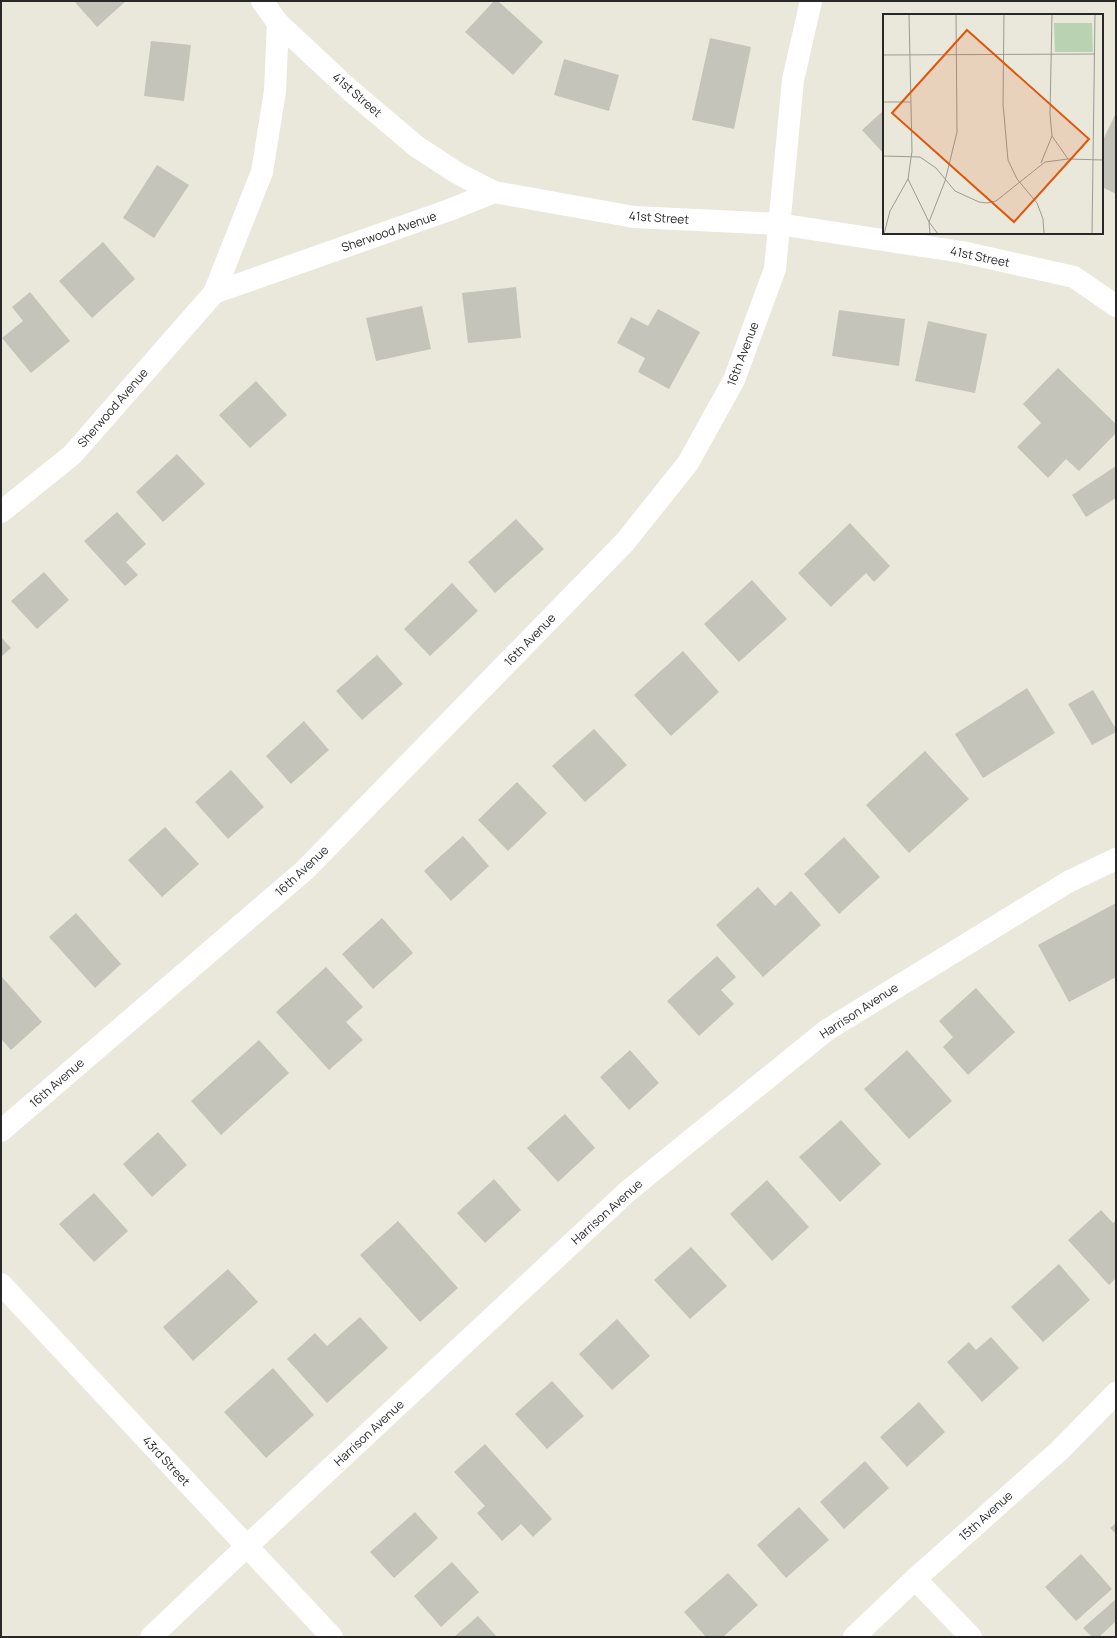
<svg xmlns="http://www.w3.org/2000/svg" width="1117" height="1638" viewBox="0 0 1117 1638" font-family="Manrope,sans-serif">
<style>
.building{fill:#c5c4ba}
.lines{fill:none;stroke-linecap:round;stroke-linejoin:round}
.minor{stroke:#fff;stroke-width:22}
.labels{text-anchor:middle;stroke-width:3;stroke-linejoin:round;paint-order:stroke}
.street-label{font-size:12px;fill:#282828;stroke:#fff}
.inset-road{fill:none;stroke:#9c9b93;stroke-width:1}
.view{fill:#de570d;fill-opacity:0.15;stroke:#de570d;stroke-width:2}
.inset-edge{fill:none;stroke:#282828;stroke-width:2}
</style>
<rect width="100%" height="100%" fill="#eae8da"/>
<g class="building">
<path d="M74,1H126L97,27Z"/>
<path d="M494,1H498L543,42L513,75L465,32Z"/>
<path d="M710,38L751,47L734,129L692,120Z"/>
<path d="M151,41L191,45L184,101L144,96Z"/>
<path d="M564,59L619,75L609,111L554,95Z"/>
<path d="M884,110V154L862,130Z"/>
<path d="M1116,113V194L1102,187V142Z"/>
<path d="M157,165L189,185L154,238L123,218Z"/>
<path d="M103,242L135,279L92,318L59,281Z"/>
<path d="M516,287L521,338L468,343L462,293Z"/>
<path d="M30,292L70,341L31,373L2,338L23,321L12,307Z"/>
<path d="M422,306L431,349L376,361L366,318Z"/>
<path d="M658,309L700,332L669,389L638,372L645,358L617,343L631,317L648,326Z"/>
<path d="M839,310L905,319L899,366L832,356Z"/>
<path d="M928,321L987,334L975,393L915,381Z"/>
<path d="M1058,368L1116,424V433L1079,471L1066,459L1048,478L1017,447L1041,423L1023,404Z"/>
<path d="M256,381L287,415L250,448L219,415Z"/>
<path d="M177,454L205,484L163,522L136,492Z"/>
<path d="M1116,466V498L1086,517L1072,495Z"/>
<path d="M117,512L146,544L126,562L138,575L125,586L84,541Z"/>
<path d="M516,519L544,549L495,593L468,562Z"/>
<path d="M850,523L890,566L874,582L866,573L831,607L798,573Z"/>
<path d="M44,572L69,600L37,629L11,601Z"/>
<path d="M752,580L787,619L739,662L704,624Z"/>
<path d="M452,583L478,611L430,656L404,629Z"/>
<path d="M1,637L11,648L1,657Z"/>
<path d="M683,651L719,692L671,736L634,695Z"/>
<path d="M377,655L403,684L362,720L336,691Z"/>
<path d="M1027,688L1055,733L983,778L955,734Z"/>
<path d="M1093,690L1116,729V732L1092,745L1068,704Z"/>
<path d="M304,721L329,750L291,784L266,756Z"/>
<path d="M594,729L627,765L585,802L552,766Z"/>
<path d="M925,751L969,799L909,853L866,805Z"/>
<path d="M231,770L264,807L228,839L195,802Z"/>
<path d="M517,782L547,813L508,851L478,820Z"/>
<path d="M165,827L199,864L162,897L128,860Z"/>
<path d="M463,836L489,866L451,901L424,871Z"/>
<path d="M844,837L880,877L839,914L804,874Z"/>
<path d="M758,887L775,906L791,891L821,925L763,977L716,925Z"/>
<path d="M1116,903V977L1069,1002L1038,945Z"/>
<path d="M76,913L121,964L95,988L49,937Z"/>
<path d="M382,918L413,953L373,989L342,954Z"/>
<path d="M717,956L736,977L721,990L734,1004L699,1036L667,1001Z"/>
<path d="M326,967L363,1007L346,1022L363,1040L329,1070L276,1012Z"/>
<path d="M1,976L42,1022L11,1050L1,1039Z"/>
<path d="M976,988L1015,1032L968,1075L943,1047L953,1037L939,1021Z"/>
<path d="M259,1040L289,1073L221,1135L191,1101Z"/>
<path d="M630,1050L659,1083L629,1110L600,1077Z"/>
<path d="M907,1050L952,1101L909,1139L864,1089Z"/>
<path d="M565,1114L595,1148L558,1182L527,1148Z"/>
<path d="M841,1120L881,1164L840,1202L799,1157Z"/>
<path d="M158,1132L187,1165L152,1197L123,1164Z"/>
<path d="M494,1179L521,1210L485,1243L457,1213Z"/>
<path d="M767,1180L809,1227L772,1261L730,1214Z"/>
<path d="M94,1193L128,1231L94,1262L59,1224Z"/>
<path d="M1101,1210L1113,1223L1116,1220V1278L1109,1285L1068,1240Z"/>
<path d="M398,1221L458,1288L420,1322L360,1255Z"/>
<path d="M691,1247L727,1286L690,1319L654,1280Z"/>
<path d="M1059,1264L1090,1300L1043,1342L1011,1307Z"/>
<path d="M228,1269L258,1302L193,1361L163,1327Z"/>
<path d="M360,1317L388,1348L327,1403L287,1359L315,1333L327,1346Z"/>
<path d="M617,1319L650,1356L612,1390L579,1354Z"/>
<path d="M991,1337L1019,1368L982,1402L947,1362L969,1342L976,1350Z"/>
<path d="M273,1368L314,1415L266,1458L224,1412Z"/>
<path d="M552,1381L584,1416L547,1449L515,1414Z"/>
<path d="M919,1402L945,1432L907,1467L880,1437Z"/>
<path d="M485,1444L552,1519L533,1537L521,1524L502,1541L477,1513L485,1506L454,1472Z"/>
<path d="M865,1461L889,1488L844,1529L820,1502Z"/>
<path d="M799,1507L829,1540L786,1578L757,1545Z"/>
<path d="M415,1512L438,1538L394,1578L370,1552Z"/>
<path d="M1116,1523V1534L1110,1528Z"/>
<path d="M1081,1554L1112,1589L1076,1621L1045,1587Z"/>
<path d="M452,1562L479,1592L441,1627L414,1596Z"/>
<path d="M728,1573L758,1605L723,1637H706L684,1612Z"/>
<path d="M1116,1599V1621L1099,1637H1092L1083,1628Z"/>
<path d="M478,1616L497,1637H454Z"/>
</g>
<g class="lines">
<g class="minor">
<path d="M262,1L278,23L351,91L416,146L457,173L494,192L634,217L778,224L962,252L1074,277L1116,306"/>
<path d="M214,293L262,172L275,91L278,23"/>
<path d="M1,512L72,455L214,293L452,209L494,192"/>
<path d="M1,1131L305,870L625,542L688,463L734,380L775,269L793,80L811,1"/>
<path d="M1,1284L332,1637"/>
<path d="M915,1579L971,1637"/>
<path d="M151,1637L247,1546L628,1191L827,1030L1068,882L1116,859"/>
<path d="M854,1637L915,1579L1060,1450L1116,1393"/>
</g>
</g>
<g class="labels">
<g class="street-label">
<text transform="translate(357 95) rotate(41)" y="4">41st Street</text>
<text transform="translate(659 218) rotate(4)" y="4">41st Street</text>
<text transform="translate(389 232) rotate(-19)" y="4">Sherwood Avenue</text>
<text transform="translate(980 257) rotate(12)" y="4">41st Street</text>
<text transform="translate(743 354) rotate(-69)" y="4">16th Avenue</text>
<text transform="translate(113 408) rotate(-49)" y="4">Sherwood Avenue</text>
<text transform="translate(530 640) rotate(-46)" y="4">16th Avenue</text>
<text transform="translate(302 871) rotate(-43)" y="4">16th Avenue</text>
<text transform="translate(859 1011) rotate(-33)" y="4">Harrison Avenue</text>
<text transform="translate(57 1083) rotate(-41)" y="4">16th Avenue</text>
<text transform="translate(607 1212) rotate(-42)" y="4">Harrison Avenue</text>
<text transform="translate(369 1433) rotate(-43)" y="4">Harrison Avenue</text>
<text transform="translate(166 1461) rotate(47)" y="4">43rd Street</text>
<text transform="translate(986 1516) rotate(-42)" y="4">15th Avenue</text>
</g>
</g>
<g transform="translate(883 14)">
<rect width="220" height="220" fill="#eae8da"/>
<path d="M171,9H209L210,38H172Z" fill="#b9d3b2"/>
<path class="inset-road" d="M26,0L29,137L25,165L46,208L47,220M121,0L120,90L125,146L134,165L154,189L160,205L161,220M0,41L212,40M0,88H27M169,122L185,145M0,142L37,143L53,154L72,177L96,188L104,189L113,187L162,148L185,145L220,146M158,149L169,122L167,100L169,0M1,220L7,197L25,165M55,220L46,208L62,167L74,118L73,0M209,220L212,0"/>
<path class="view" d="M84,16L206,125L131,208L9,99Z"/>
<rect width="220" height="220" class="inset-edge"/>
</g>
<rect width="1117" height="1638" fill="none" stroke="#282828" stroke-width="4"/>
</svg>
